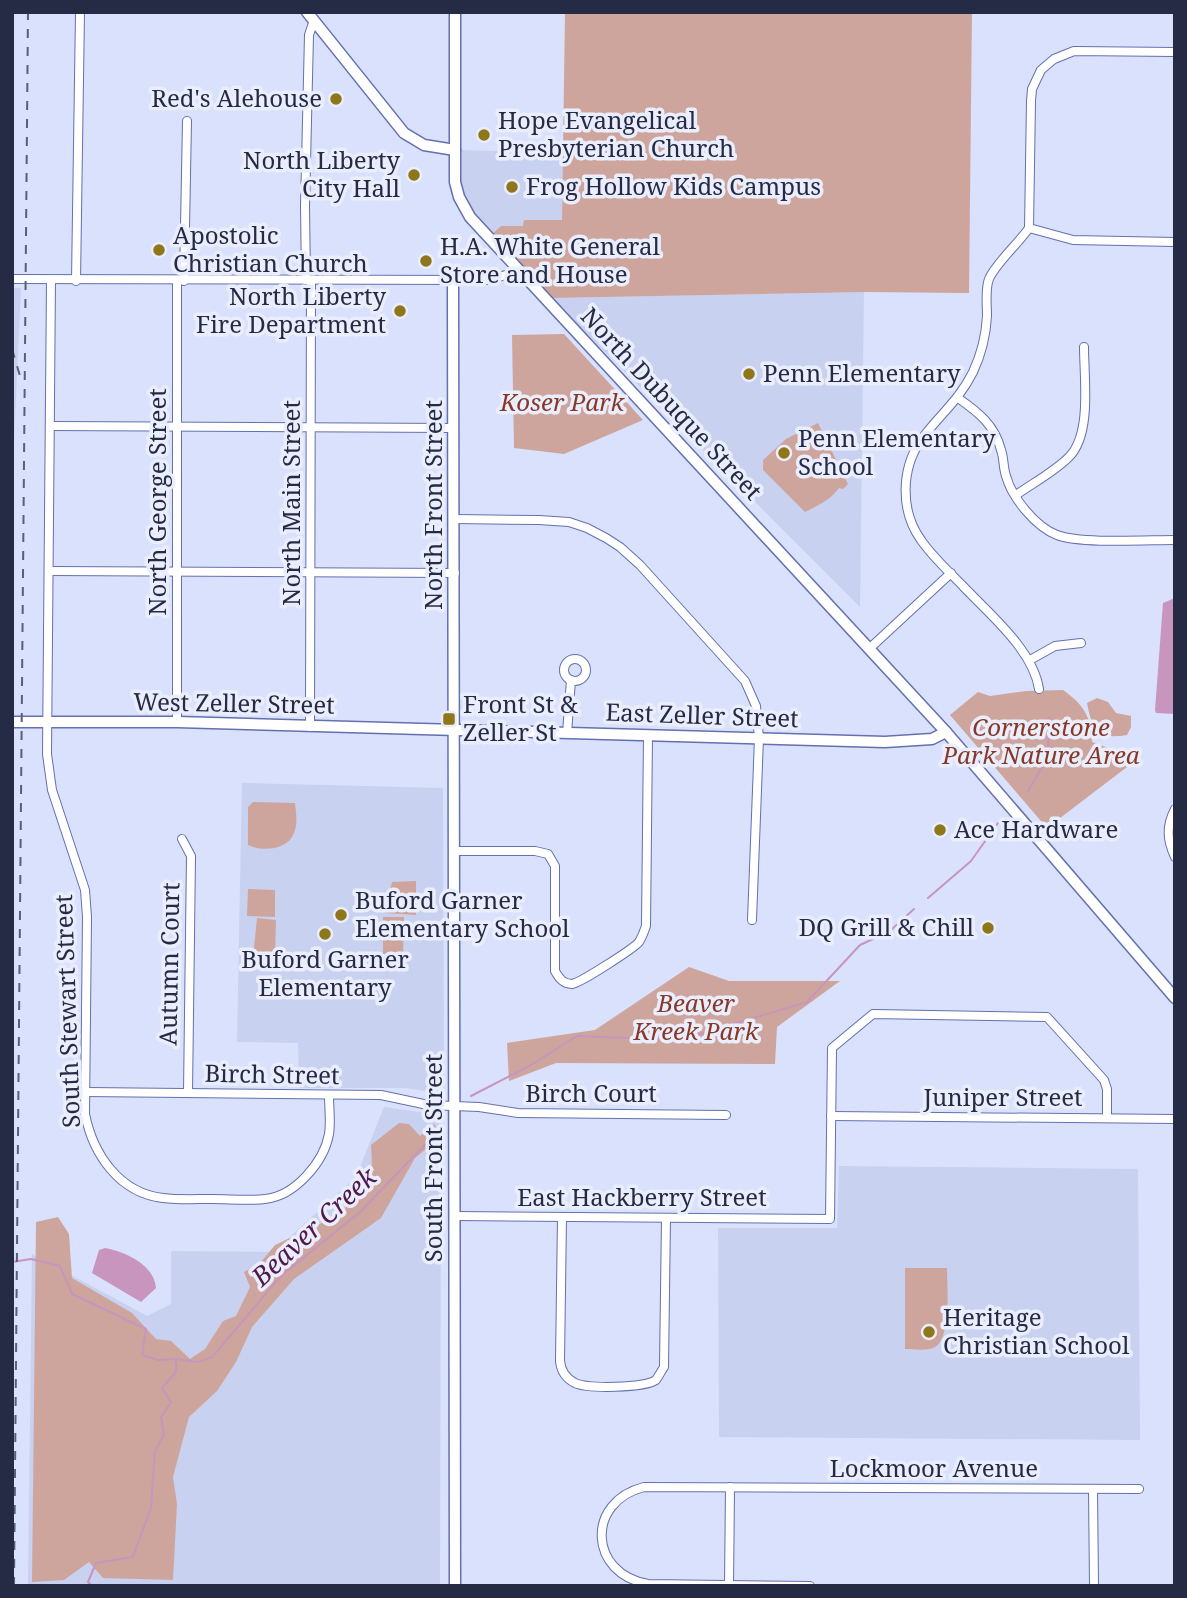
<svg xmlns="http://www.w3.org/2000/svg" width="1187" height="1598" viewBox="0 0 1187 1598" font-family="'Noto Serif',serif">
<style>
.built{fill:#c8d1ef}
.green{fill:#cea59c}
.water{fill:#c795bd}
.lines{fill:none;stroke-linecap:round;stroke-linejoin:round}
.stream{stroke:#c795bd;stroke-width:2}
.street-casing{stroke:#6371ae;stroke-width:10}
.secondary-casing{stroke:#6371ae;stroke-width:13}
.street{stroke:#fff;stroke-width:8}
.secondary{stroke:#fff;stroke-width:10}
.rail{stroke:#585f79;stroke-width:2;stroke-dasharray:9 9;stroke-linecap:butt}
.poi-dot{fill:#8e761b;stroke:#eaeefc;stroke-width:2.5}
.labels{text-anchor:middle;stroke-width:7;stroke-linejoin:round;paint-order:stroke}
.poi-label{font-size:24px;fill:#252b45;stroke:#eaeefc;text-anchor:start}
.park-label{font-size:24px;font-style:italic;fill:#863929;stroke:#eaeefc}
.street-label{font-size:24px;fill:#252b45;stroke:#eaeefc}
.water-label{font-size:26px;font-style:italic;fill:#52174b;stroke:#eaeefc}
</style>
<rect width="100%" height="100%" fill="#d9e1fc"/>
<g class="built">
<path d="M460,150L563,153L562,220H524V226H501L492,234L475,216L463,193L460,182Z"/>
<path d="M12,288H21L12,488Z"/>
<path d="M864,292L860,607L551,298Z"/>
<path d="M242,783L443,788L444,1094L406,1088H299L298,1043L237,1042Z"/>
<path d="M384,1107L441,1115L440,1586H28L32,1254L147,1316L171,1304V1251L273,1252L356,1177Z"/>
<path d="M839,1166L1138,1169L1140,1440L719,1437L718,1228H837Z"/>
</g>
<g class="green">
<path d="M565,12H972L969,293L864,292L551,298L492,234L501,226H523L524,220H562Z"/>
<path d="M564,334L643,420L564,454L514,448L512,335Z"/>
<path d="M818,423L848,484L843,489L839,488C830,500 819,505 805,512L763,470V460L786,439Z"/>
<path d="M1063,690C1084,705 1091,716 1092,742L1119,752L1127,767L1047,828L950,715L978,692L990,696L1026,691Z"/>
<path d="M1097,698L1108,702L1116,713L1131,716V727L1127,735C1097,740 1092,729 1087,703Z"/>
<path d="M253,802L295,803C296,813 298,824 294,833C288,850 262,852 248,845V807Z"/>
<path d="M416,881V915L384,913L392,882Z"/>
<path d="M248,889L275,890V917L247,916Z"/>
<path d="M383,917H404L403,959H383Z"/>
<path d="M257,918L276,920L275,959L253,958Z"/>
<path d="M689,967L729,981H840L777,1027L775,1064L556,1063L509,1081L507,1043L595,1030Z"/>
<path d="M399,1123L409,1124L420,1136L434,1124L442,1136L415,1158L381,1218L294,1279L252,1327L236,1362L217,1391L189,1417L173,1477L177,1504L173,1580L103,1578L89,1562L64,1580L32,1582L36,1222L58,1217L69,1234L72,1278L132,1313L156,1339L171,1341L190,1359L205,1349L223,1321L236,1316L250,1287L244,1272L260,1263L275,1245L328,1220L344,1214C349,1194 355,1178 372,1165L371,1145Z"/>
<path d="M905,1268H947C947,1285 952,1341 933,1348C926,1351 913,1349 905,1349Z"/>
</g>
<g class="water">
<path d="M1175,598V714L1156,713L1155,710L1163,603Z"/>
<path d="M105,1248C125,1252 154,1264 156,1288L141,1302L92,1273L99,1250Z"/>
</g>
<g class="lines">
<g class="stream">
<path d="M1028,791L1048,757L1049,718"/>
<path d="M928,898L971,861L998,823"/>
<path d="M471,1096L531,1065L577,1036L680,1040L807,1002L860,945L890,931L914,909"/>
<path d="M12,1262L31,1259L60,1266L72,1294L146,1329L142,1355L158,1360L176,1359V1372L162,1388L171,1402L161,1417L164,1435L155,1451L151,1508L133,1557L96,1563L88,1582L92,1586"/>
<path d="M177,1359L198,1362L212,1357L282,1275L360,1212L440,1129"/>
</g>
<g class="street-casing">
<g id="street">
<path d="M1029,228L1073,240L1175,242"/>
<path d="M12,279L488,280L520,271"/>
<path d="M51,280L47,754L52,790L85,890L87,917L85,1114C93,1154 119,1193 163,1198C179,1200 196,1199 212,1199C229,1199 248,1201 265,1199C295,1196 324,1162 329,1134C331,1122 329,1108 329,1096"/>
<path d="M306,280L305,206L309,35L314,20"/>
<path d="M76,281L80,12"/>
<path d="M184,281L187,121"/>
<path d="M958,398C978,412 995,425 1001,450C1004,458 1003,467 1006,476C1012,498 1036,527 1057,535C1080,544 1147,540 1175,540"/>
<path d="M50,426L454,428"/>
<path d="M1016,495C1033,483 1054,472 1069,457C1092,434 1084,378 1084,347"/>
<path d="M454,519L539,520L569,522L587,528L606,538L620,547L640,565L745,681L756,706L759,738L752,920"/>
<path d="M49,571L455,573"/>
<path d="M870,648L951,573"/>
<circle cx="575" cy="670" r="11"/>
<path d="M1030,660L1055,646L1081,643"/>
<path d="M1039,689C1033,649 987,612 961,584C947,570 932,556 921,540C900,511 901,469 921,440C939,415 958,402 973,372C981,355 986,335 987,316C987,304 985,289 989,279C995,264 1018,244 1029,228L1031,101L1032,89L1041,70L1054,59L1074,51L1175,52"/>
<path d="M177,722V281"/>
<path d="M310,727L311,280"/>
<path d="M567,733L571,680"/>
<path d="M1175,809C1166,826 1167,840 1175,857"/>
<path d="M182,839L191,856L188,1093"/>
<path d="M456,851H535L548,854L555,866V971C559,978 563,984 572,984C580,983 633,949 639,942C642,937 644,932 646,926L648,735"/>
<path d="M86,1092L381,1095L428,1105L479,1107L518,1113L726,1115"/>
<path d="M831,1116L1175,1119"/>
<path d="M455,1216L830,1219L832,1048L873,1014L1047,1017L1104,1080L1107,1089V1118"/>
<path d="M562,1217L560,1361C561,1371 565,1378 575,1383C588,1389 644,1388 656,1380L664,1367L666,1218"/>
<path d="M1093,1489L1094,1586"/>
<path d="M729,1586L730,1487"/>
<path d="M810,1586L648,1584C589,1574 585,1502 644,1487L1139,1489"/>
</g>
</g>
<g class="secondary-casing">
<g id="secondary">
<path d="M307,12L404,133L424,145L455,150"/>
<path d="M455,12V182L459,197L470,217L946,732L1175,998"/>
<path d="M453,280L455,1586"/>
<path d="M12,722H177L885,742L932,739L946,732"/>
</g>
</g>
<use href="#street" class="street"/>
<use href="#secondary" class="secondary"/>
<g class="rail">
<path d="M12,349L20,376"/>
<path d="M14,1586L28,12"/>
</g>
</g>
<g class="poi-dot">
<circle cx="336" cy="99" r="7"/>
<circle cx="484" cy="135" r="7"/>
<circle cx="414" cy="175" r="7"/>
<circle cx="512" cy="187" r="7"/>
<circle cx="159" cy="250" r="7"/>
<circle cx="426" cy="261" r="7"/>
<circle cx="400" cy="311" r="7"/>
<circle cx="749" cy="374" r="7"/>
<circle cx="784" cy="453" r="7"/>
<rect x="442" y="712" width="14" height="14" rx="3.5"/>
<circle cx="940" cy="830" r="7"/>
<circle cx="341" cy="915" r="7"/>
<circle cx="988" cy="928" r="7"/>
<circle cx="325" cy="934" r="7"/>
<circle cx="929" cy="1332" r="7"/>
</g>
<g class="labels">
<g class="poi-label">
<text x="322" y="107" text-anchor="end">Red's Alehouse</text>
<text x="498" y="129">Hope Evangelical<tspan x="498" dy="28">Presbyterian Church</tspan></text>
<text x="400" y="169" text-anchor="end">North Liberty<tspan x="400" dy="28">City Hall</tspan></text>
<text x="526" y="195">Frog Hollow Kids Campus</text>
<text x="173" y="244">Apostolic<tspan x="173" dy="28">Christian Church</tspan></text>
<text x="440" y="255">H.A. White General<tspan x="440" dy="28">Store and House</tspan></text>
<text x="386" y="305" text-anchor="end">North Liberty<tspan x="386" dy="28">Fire Department</tspan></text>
<text x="763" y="382">Penn Elementary</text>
<text x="798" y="447">Penn Elementary<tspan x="798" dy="28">School</tspan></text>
<text x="463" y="713">Front St &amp;<tspan x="463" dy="28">Zeller St</tspan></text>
<text x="954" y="838">Ace Hardware</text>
<text x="355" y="909">Buford Garner<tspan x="355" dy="28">Elementary School</tspan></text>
<text x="974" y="936" text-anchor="end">DQ Grill &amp; Chill</text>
<text x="325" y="968" text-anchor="middle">Buford Garner<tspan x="325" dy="28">Elementary</tspan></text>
<text x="943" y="1326">Heritage<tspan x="943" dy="28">Christian School</tspan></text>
</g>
<g class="park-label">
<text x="562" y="411">Koser Park</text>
<text x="1041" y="736">Cornerstone<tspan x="1041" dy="28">Park Nature Area</tspan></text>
<text x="696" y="1012">Beaver<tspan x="696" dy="28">Kreek Park</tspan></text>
</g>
<g class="street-label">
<text transform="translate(671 404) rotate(47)" y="8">North Dubuque Street</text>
<text transform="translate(158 502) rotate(-90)" y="8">North George Street</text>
<text transform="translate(292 503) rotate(-90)" y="8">North Main Street</text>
<text transform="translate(434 505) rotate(-90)" y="8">North Front Street</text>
<text transform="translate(234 704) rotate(1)" y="8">West Zeller Street</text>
<text transform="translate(702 716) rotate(2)" y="8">East Zeller Street</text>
<text transform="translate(170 964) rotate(-89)" y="8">Autumn Court</text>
<text transform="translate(68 1011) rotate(-92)" y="8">South Stewart Street</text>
<text transform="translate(272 1075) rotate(1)" y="8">Birch Street</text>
<text x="591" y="1102">Birch Court</text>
<text x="1003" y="1106">Juniper Street</text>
<text transform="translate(434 1158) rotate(-90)" y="8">South Front Street</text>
<text x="642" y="1206">East Hackberry Street</text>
<text x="934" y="1477">Lockmoor Avenue</text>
</g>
<g class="water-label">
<text transform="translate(314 1227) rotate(-43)" y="9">Beaver Creek</text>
</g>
</g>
<rect width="1187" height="1598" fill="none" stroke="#252b45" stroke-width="28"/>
</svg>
